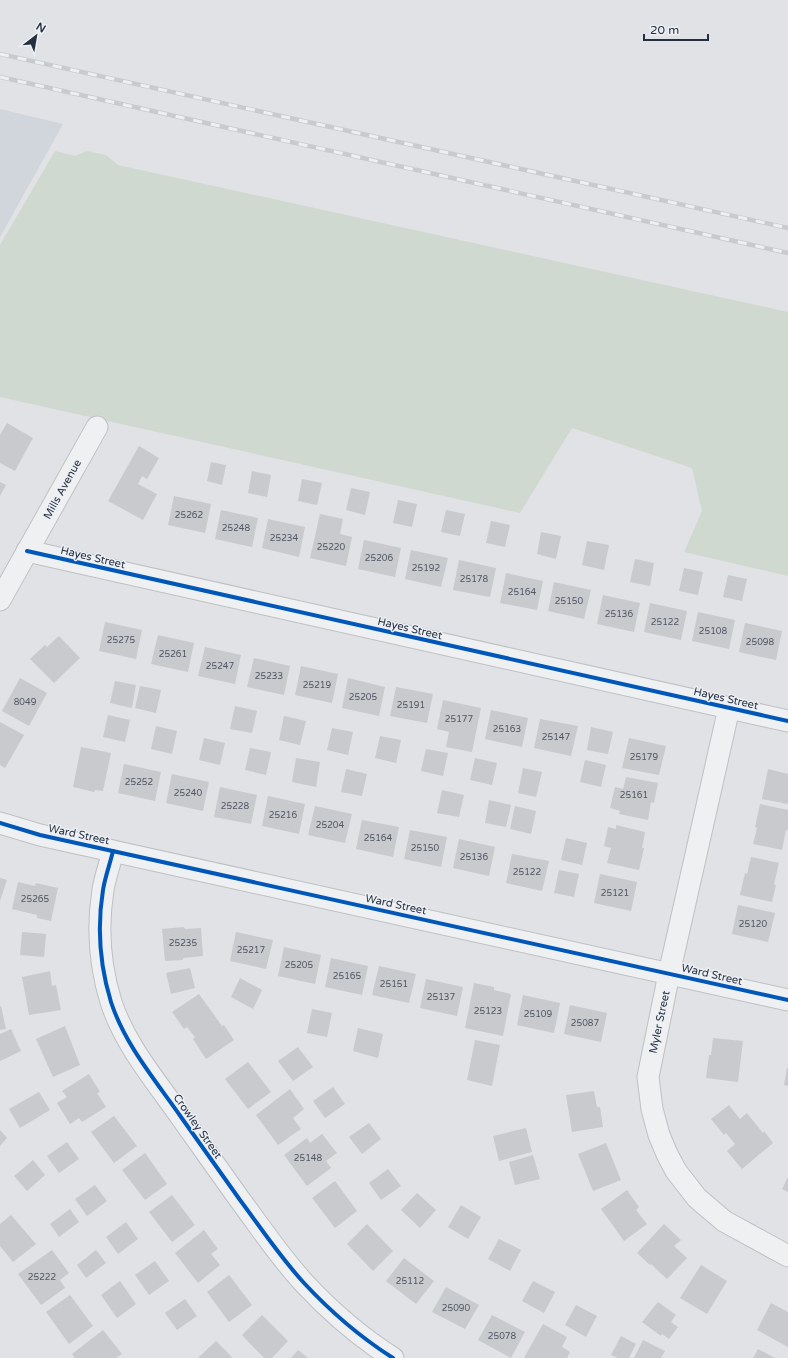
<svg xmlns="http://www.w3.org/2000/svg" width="788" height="1358" viewBox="0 0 788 1358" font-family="'Varela Round',sans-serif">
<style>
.built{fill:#d1d5dc}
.green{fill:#d0d9cf}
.building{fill:#c8cacd}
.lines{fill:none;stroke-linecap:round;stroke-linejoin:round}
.minor-casing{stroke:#bec0c3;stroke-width:23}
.minor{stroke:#eff0f2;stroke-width:21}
.rail-casing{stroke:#c8cacd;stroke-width:4.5}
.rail{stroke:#ecf0f5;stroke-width:3;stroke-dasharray:9;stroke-linecap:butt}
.cycleway-casing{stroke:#ecf0f5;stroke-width:6}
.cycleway{stroke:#0057b8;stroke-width:4}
.labels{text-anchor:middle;stroke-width:3;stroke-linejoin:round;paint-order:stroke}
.number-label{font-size:9px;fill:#4f5663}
.street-label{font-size:11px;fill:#262f3f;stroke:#ecf0f5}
</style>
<rect width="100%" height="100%" fill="#e0e2e5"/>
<path class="built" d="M0,109L63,124L0,237Z"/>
<path class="green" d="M55,151L75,156L87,151L106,155L118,165L788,312V576L684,552L702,511L692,468L572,428L520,513L0,397V245Z"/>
<g class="building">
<path d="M7,423L33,438L15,471L0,463V435Z"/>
<path d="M139,446L159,458L147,479L142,476L138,484L157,494L143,520L108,501Z"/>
<path d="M211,462L226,465L222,485L207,481Z"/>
<path d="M252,471L271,475L267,497L248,493Z"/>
<path d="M302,479L322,483L317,505L298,501Z"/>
<path d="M0,482L6,485L0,496Z"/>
<path d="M351,488L370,492L365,515L346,510Z"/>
<path d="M174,496L211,504L205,533L168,525Z"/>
<path d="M398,500L417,504L412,527L393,523Z"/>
<path d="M221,510L258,518L252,547L215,539Z"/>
<path d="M446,510L465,514L460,536L441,532Z"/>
<path d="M320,514L343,519L340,534L352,537L346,566L310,558Z"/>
<path d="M268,519L305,527L299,557L262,548Z"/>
<path d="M491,521L510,525L505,547L486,543Z"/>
<path d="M541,532L561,536L556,559L537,554Z"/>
<path d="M364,540L401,548L395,577L358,569Z"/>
<path d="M587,541L609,545L604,570L582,565Z"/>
<path d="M411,550L448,558L441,587L405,579Z"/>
<path d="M635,559L654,563L650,586L630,582Z"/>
<path d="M459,560L496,568L490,597L453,590Z"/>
<path d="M684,568L703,572L698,595L679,591Z"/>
<path d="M506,573L543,581L537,610L500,603Z"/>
<path d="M728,575L747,579L742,601L723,597Z"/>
<path d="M554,582L591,590L584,619L548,611Z"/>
<path d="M603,595L640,603L634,632L597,624Z"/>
<path d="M650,603L687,611L681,640L644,632Z"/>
<path d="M698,612L735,620L729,649L692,641Z"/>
<path d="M105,622L142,630L136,659L99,651Z"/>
<path d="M745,623L782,631L776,660L739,652Z"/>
<path d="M158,635L194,643L188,672L151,664Z"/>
<path d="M59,636L80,658L54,683L30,659L45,645L47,647Z"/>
<path d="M205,647L241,655L235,684L198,676Z"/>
<path d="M254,658L290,666L284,695L247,687Z"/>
<path d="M301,666L338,674L332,703L295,695Z"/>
<path d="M20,678L47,693L29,726L2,711Z"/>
<path d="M348,678L385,687L379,716L342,708Z"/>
<path d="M115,681L136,685L132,708L110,703Z"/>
<path d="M140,686L161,690L156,713L135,708Z"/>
<path d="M396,687L433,694L427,723L390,716Z"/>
<path d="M443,700L481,708L472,752L446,747L449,732L437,729Z"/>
<path d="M235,706L257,711L252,733L230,729Z"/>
<path d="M491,710L528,718L522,747L485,739Z"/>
<path d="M108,715L130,720L125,742L103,737Z"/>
<path d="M284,716L306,721L300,745L279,740Z"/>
<path d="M540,719L578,726L571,756L534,748Z"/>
<path d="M0,722L24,735L5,768L0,765Z"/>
<path d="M156,726L177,731L172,754L151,749Z"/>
<path d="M591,727L613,732L608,754L587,750Z"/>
<path d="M332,728L353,732L348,755L327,750Z"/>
<path d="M380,736L401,740L396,763L375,758Z"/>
<path d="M204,738L225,743L220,765L199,760Z"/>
<path d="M629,738L666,746L659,775L622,768Z"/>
<path d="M81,747L111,753L103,791L95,790L94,792L73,787Z"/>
<path d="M250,748L271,752L266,775L245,770Z"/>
<path d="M426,749L448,753L443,776L421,771Z"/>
<path d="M296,758L320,762L316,787L292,782Z"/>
<path d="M475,758L497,763L492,785L470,780Z"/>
<path d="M585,760L606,765L601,787L580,782Z"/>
<path d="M124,764L161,772L155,801L118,793Z"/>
<path d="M523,768L542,772L536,797L518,793Z"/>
<path d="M346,769L367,774L362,796L341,792Z"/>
<path d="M768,769L788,774V804L762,799Z"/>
<path d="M172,774L209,782L203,811L166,803Z"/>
<path d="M626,777L658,783L654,803L651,802L648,820L619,814L620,811L610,808L615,787L623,789Z"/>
<path d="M220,787L257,795L251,824L214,817Z"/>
<path d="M442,790L464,795L459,817L437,813Z"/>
<path d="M268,796L305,804L299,834L262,826Z"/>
<path d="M489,800L511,805L506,827L485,823Z"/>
<path d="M760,804L788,810V830H786L782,850L753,844L757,828L755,827Z"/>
<path d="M315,806L352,814L345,843L308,835Z"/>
<path d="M515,806L536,811L531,834L510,829Z"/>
<path d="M362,820L399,827L393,857L356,849Z"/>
<path d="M616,825L645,832L642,848H644L639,870L607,863L611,848L604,846L608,827L616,829Z"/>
<path d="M410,830L447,837L441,867L404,859Z"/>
<path d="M566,838L587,843L582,865L561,860Z"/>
<path d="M459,839L495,847L489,876L453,868Z"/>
<path d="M512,854L549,861L542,891L506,883Z"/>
<path d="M751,857L779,863L774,884L776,885L772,902L740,895L745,873L747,874Z"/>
<path d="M559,870L579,874L574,897L554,893Z"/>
<path d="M600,874L637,882L631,911L594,903Z"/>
<path d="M0,878L7,880L0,901Z"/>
<path d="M18,882L35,886L36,883L58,888L51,921L37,918V915L12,909Z"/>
<path d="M738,905L775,913L768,942L732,934Z"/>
<path d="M184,927L185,929L201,928L203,956L183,958V960L165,961L162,929Z"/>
<path d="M22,932L46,934L44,957L20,955Z"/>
<path d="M236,932L273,940L266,969L230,961Z"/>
<path d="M284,947L321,955L315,984L278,976Z"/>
<path d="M331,958L368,966L362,995L325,987Z"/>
<path d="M379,966L416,974L409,1003L372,995Z"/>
<path d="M190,968L195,988L171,994L166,973Z"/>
<path d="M50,971L52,986L56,985L61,1010L29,1015L22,977Z"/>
<path d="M240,978L262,990L253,1009L231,997Z"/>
<path d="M426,979L463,987L457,1016L420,1008Z"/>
<path d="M474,983L494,987V990L511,994L503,1036L465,1028Z"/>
<path d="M199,994L222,1026L224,1025L234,1040L206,1059L193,1039L195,1037L187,1027L184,1029L172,1012Z"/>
<path d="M523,995L560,1003L554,1033L517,1025Z"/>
<path d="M570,1005L607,1013L601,1042L564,1034Z"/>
<path d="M1,1006L6,1029L0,1030V1007Z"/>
<path d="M312,1009L332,1013L327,1037L307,1033Z"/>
<path d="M65,1026L80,1065L53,1077L36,1039Z"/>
<path d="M358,1028L383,1034L378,1058L353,1051Z"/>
<path d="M11,1029L21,1051L0,1061V1034Z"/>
<path d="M713,1038L743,1041L738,1082L706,1078L709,1055H711Z"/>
<path d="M475,1040L500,1045L492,1086L467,1080Z"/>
<path d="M298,1047L313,1067L293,1081L278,1061Z"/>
<path d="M248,1062L271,1092L248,1109L225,1079Z"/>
<path d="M787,1068H788V1086L784,1085Z"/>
<path d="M89,1074L100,1092L97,1093L106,1107L82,1122L79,1118L70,1124L57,1103L67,1097L62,1091Z"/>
<path d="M333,1087L345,1104L325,1118L313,1101Z"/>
<path d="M290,1089L304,1109L293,1118L301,1129L278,1145L256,1115Z"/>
<path d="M594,1091L597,1107H600L603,1127L572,1132L566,1095Z"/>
<path d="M39,1092L50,1110L20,1128L9,1109Z"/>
<path d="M729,1105L740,1119L747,1113L763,1133L764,1131L773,1143L742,1169L727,1151L735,1144L726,1133L724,1135L711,1119Z"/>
<path d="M114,1116L137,1146L114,1163L91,1132Z"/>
<path d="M369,1123L381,1139L362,1154L349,1137Z"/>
<path d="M526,1128L532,1152L499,1161L493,1136Z"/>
<path d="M0,1130L7,1138L0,1146Z"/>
<path d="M322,1134L337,1153L326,1161L331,1168L307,1186L284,1155L307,1138L310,1143Z"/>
<path d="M67,1142L79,1159L59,1173L47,1156Z"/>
<path d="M606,1143L621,1180L593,1191L578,1154Z"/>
<path d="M145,1153L167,1184L145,1200L122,1170Z"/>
<path d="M533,1155L540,1179L515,1185L509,1162Z"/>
<path d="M33,1160L45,1175L27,1191L14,1176Z"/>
<path d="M388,1169L401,1186L381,1200L369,1183Z"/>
<path d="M788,1177V1192L782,1189Z"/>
<path d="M335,1181L357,1211L335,1228L312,1198Z"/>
<path d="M95,1185L107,1201L87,1216L75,1199Z"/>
<path d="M627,1190L639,1207L636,1210L647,1224L624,1241L601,1209Z"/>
<path d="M417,1193L436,1210L420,1228L401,1210Z"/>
<path d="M172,1195L195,1225L172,1242L149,1212Z"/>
<path d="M461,1205L481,1217L468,1239L448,1227Z"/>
<path d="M70,1209L79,1222L59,1237L50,1224Z"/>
<path d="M11,1215L36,1244L13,1262L0,1246V1224Z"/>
<path d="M126,1222L138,1239L118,1254L106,1237Z"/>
<path d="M367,1224L393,1251L373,1271L347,1244Z"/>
<path d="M664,1224L681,1240L674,1246L687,1258L667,1279L651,1264L650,1265L637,1253Z"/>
<path d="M204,1230L218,1249L211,1254L220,1265L198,1283L175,1253Z"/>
<path d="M499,1239L521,1250L510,1271L488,1259Z"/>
<path d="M52,1250L69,1273L60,1280L65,1288L41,1305L18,1274Z"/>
<path d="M96,1250L106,1263L86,1278L77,1265Z"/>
<path d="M404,1258L434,1281L416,1304L386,1281Z"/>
<path d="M155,1261L169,1281L149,1295L135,1275Z"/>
<path d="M701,1265L727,1281L707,1314L680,1298Z"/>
<path d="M229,1275L252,1305L229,1322L207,1292Z"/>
<path d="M120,1281L136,1304L117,1318L101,1295Z"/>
<path d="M533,1281L555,1292L544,1313L522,1301Z"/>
<path d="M446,1287L479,1305L465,1329L432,1312Z"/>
<path d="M70,1295L93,1326L69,1344L46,1312Z"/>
<path d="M185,1299L197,1316L177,1330L165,1313Z"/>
<path d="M658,1302L676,1315L671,1322L678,1327L669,1339L662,1334L661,1336L642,1322Z"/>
<path d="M771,1303L788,1312V1347L757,1330Z"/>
<path d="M576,1305L597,1316L586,1337L565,1325Z"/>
<path d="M262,1315L288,1341L272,1358H264L242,1335Z"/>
<path d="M492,1315L525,1332L511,1358L478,1340Z"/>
<path d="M543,1324L567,1337L562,1347L570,1352L567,1358H524Z"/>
<path d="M103,1330L122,1354L116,1358H75L72,1354Z"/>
<path d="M621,1336L636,1344L629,1358H618L611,1355Z"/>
<path d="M643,1340L665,1351L661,1358H634Z"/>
<path d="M216,1341L232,1357L231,1358H198Z"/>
<path d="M758,1349L775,1358H753Z"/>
<path d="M298,1350L308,1358H291Z"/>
</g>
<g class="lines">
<g class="minor-casing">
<g id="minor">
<path d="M27,551L788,721"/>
<path d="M0,600L97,427"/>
<path d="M729,708L669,974L648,1077L652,1109L659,1135L667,1154L676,1171L697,1198L724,1221L788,1256"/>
<path d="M0,823L40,835L788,1000"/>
<path d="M113,851C110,864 105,877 103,890C97,927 100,966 111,1002C125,1045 156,1081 181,1117C201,1145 220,1172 240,1200C261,1228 280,1257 304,1283C330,1311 360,1337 393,1358"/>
</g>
</g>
<use href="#minor" class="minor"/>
<g class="rail-casing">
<g id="rail">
<path d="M0,54L788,228"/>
<path d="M0,77L788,253"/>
</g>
</g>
<use href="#rail" class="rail"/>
<g class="cycleway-casing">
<g id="cycleway">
<path d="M27,551L788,721"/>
<path d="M0,823L40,835L788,1000"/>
<path d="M113,851C110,864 105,877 103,890C97,927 100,966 111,1002C125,1045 156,1081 181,1117C201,1145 220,1172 240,1200C261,1228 280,1257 304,1283C330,1311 360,1337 393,1358"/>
</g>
</g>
<use href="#cycleway" class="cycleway"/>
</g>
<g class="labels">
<g class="number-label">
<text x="189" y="518">25262</text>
<text x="236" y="531">25248</text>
<text x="284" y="541">25234</text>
<text x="331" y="550">25220</text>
<text x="379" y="561">25206</text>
<text x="426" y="571">25192</text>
<text x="474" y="582">25178</text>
<text x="522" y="595">25164</text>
<text x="569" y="604">25150</text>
<text x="619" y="617">25136</text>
<text x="665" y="625">25122</text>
<text x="713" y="634">25108</text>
<text x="121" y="643">25275</text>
<text x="760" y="645">25098</text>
<text x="173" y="657">25261</text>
<text x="220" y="669">25247</text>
<text x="269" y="679">25233</text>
<text x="317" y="688">25219</text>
<text x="363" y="700">25205</text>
<text x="25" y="705">8049</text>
<text x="411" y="708">25191</text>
<text x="459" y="722">25177</text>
<text x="507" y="732">25163</text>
<text x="556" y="740">25147</text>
<text x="644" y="760">25179</text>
<text x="139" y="785">25252</text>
<text x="188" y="796">25240</text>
<text x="634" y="798">25161</text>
<text x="235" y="809">25228</text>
<text x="283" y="818">25216</text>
<text x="330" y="828">25204</text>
<text x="378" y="841">25164</text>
<text x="425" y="851">25150</text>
<text x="474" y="860">25136</text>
<text x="527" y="875">25122</text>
<text x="615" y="896">25121</text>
<text x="35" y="902">25265</text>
<text x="753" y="927">25120</text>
<text x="183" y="946">25235</text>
<text x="251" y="953">25217</text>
<text x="299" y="968">25205</text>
<text x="347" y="979">25165</text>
<text x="394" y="987">25151</text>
<text x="441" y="1000">25137</text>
<text x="488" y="1014">25123</text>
<text x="538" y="1017">25109</text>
<text x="585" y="1026">25087</text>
<text x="308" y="1161">25148</text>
<text x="42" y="1280">25222</text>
<text x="410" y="1284">25112</text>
<text x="456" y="1311">25090</text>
<text x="502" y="1339">25078</text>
</g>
<g class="street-label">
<text transform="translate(62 489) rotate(-61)" y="4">Mills Avenue</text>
<text transform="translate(93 557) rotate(13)" y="4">Hayes Street</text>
<text transform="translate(410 628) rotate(13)" y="4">Hayes Street</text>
<text transform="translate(726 698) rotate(13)" y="4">Hayes Street</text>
<text transform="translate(79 834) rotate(12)" y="4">Ward Street</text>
<text transform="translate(396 904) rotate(12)" y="4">Ward Street</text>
<text transform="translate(712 974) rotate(13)" y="4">Ward Street</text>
<text transform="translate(659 1022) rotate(-78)" y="4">Myler Street</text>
<text transform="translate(198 1126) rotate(55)" y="4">Crowley Street</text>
</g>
</g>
<g transform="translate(36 36) rotate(31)" stroke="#ecf0f5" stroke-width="3" paint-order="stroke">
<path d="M0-3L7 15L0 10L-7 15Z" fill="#262f3f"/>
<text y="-6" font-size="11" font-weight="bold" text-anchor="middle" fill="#262f3f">N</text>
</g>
<path d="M644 34v6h64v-6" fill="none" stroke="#262f3f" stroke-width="2"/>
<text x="650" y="34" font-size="12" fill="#262f3f" stroke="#ecf0f5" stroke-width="3" paint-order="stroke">20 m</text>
</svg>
